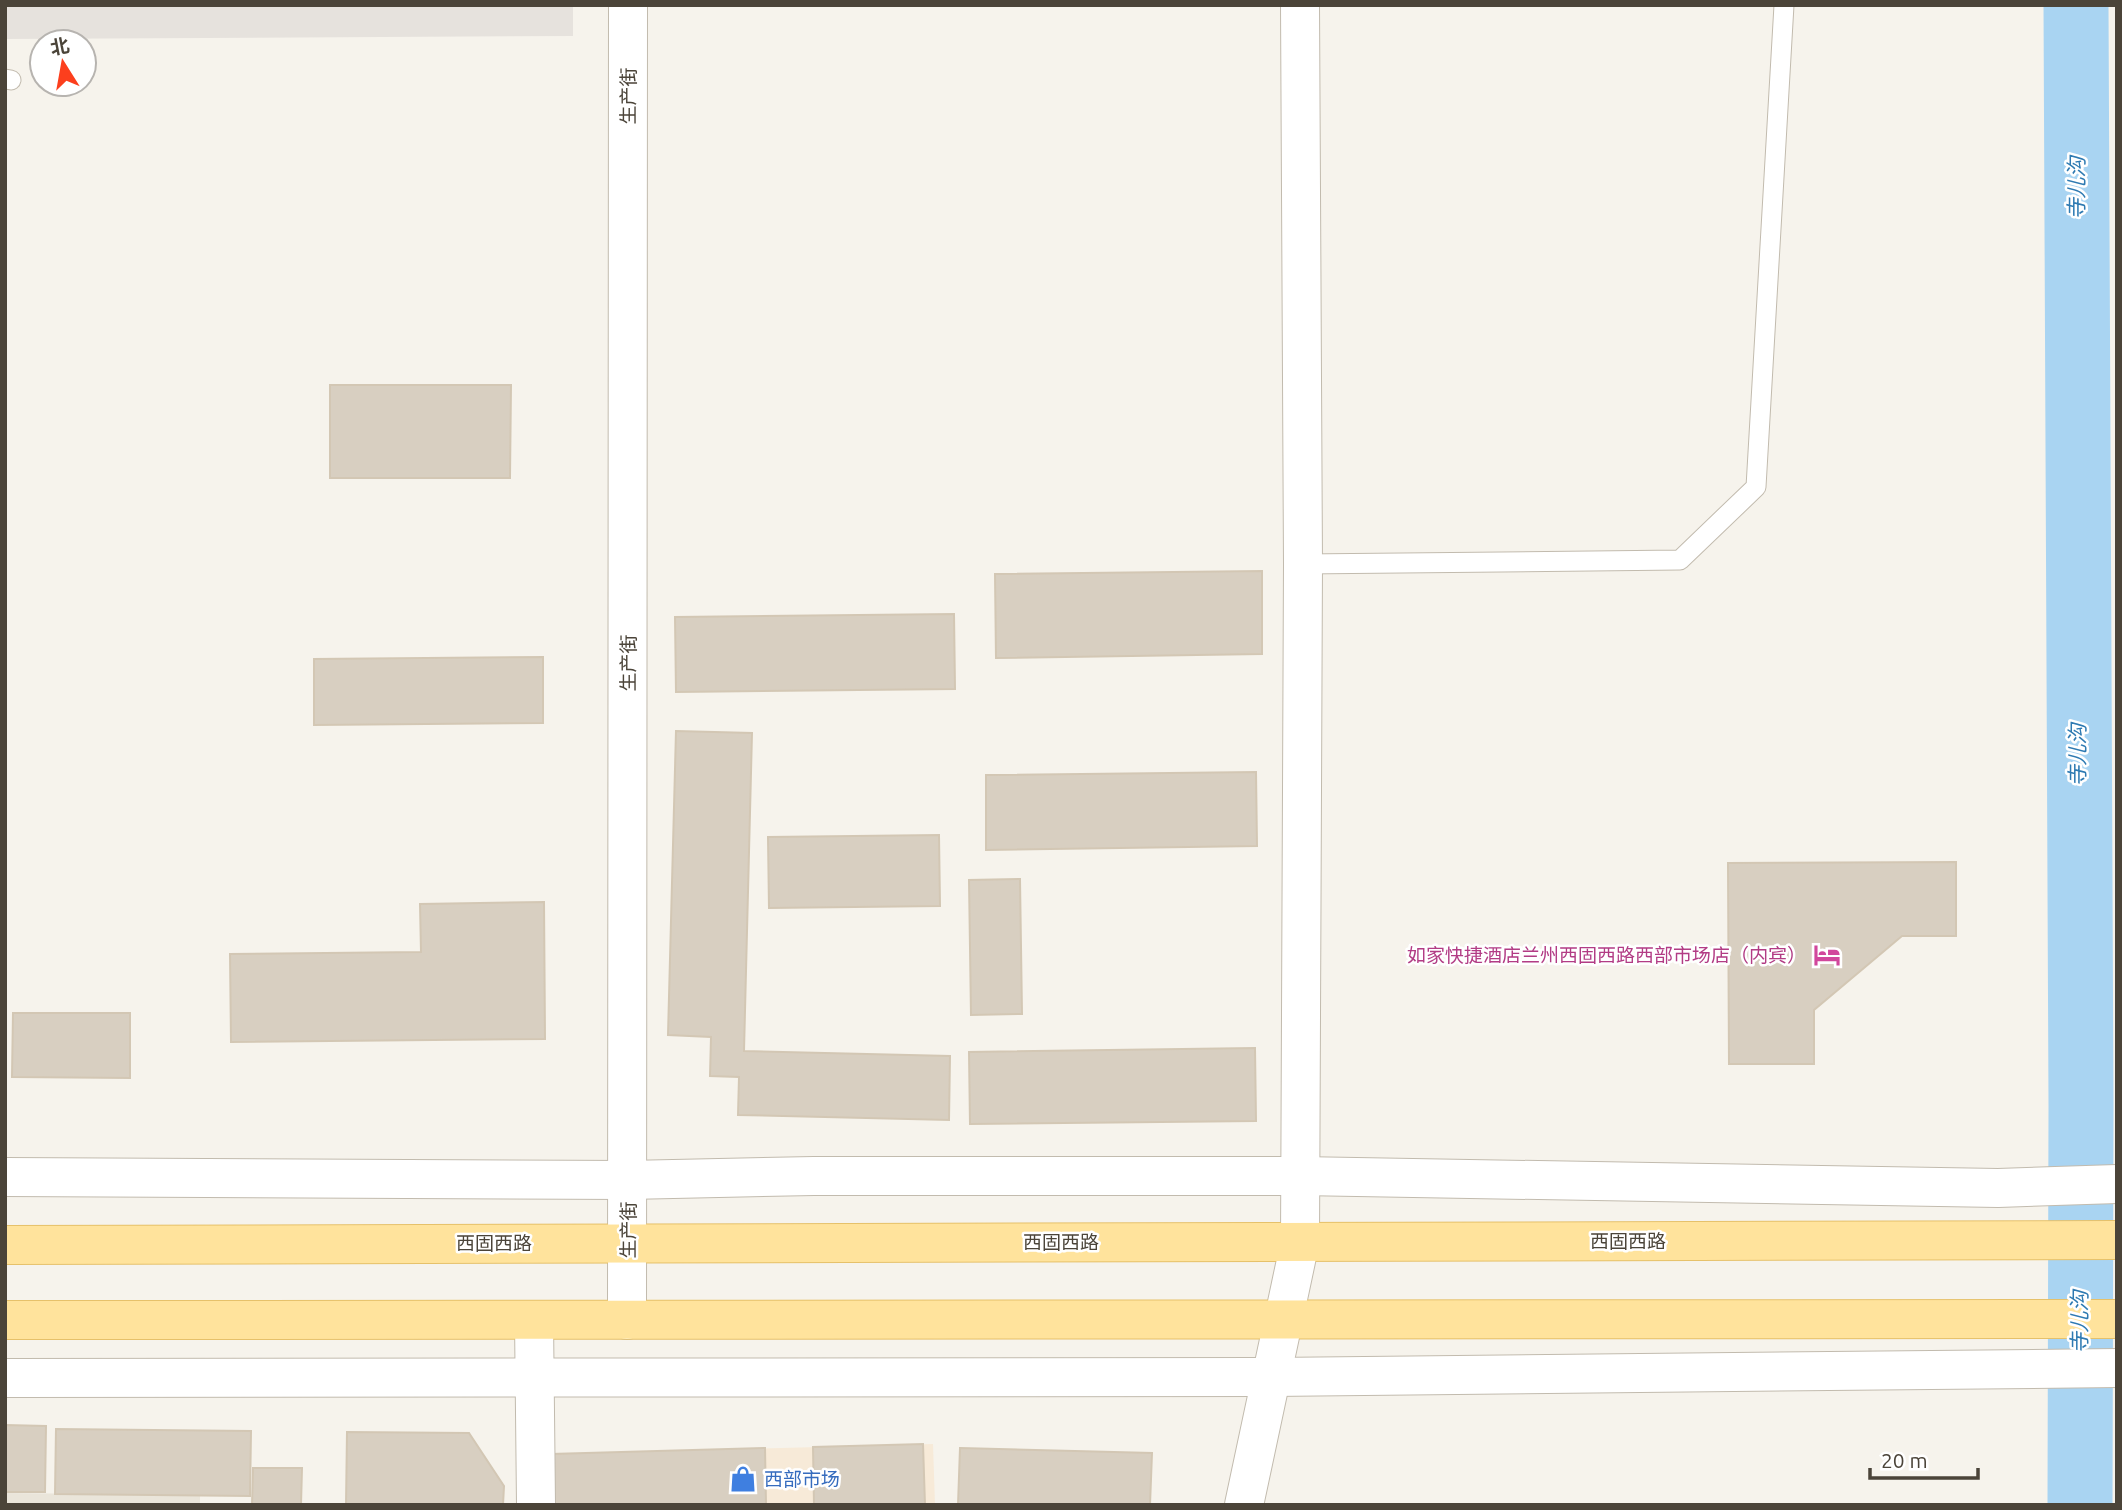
<svg xmlns="http://www.w3.org/2000/svg" width="2122" height="1510" viewBox="0 0 2122 1510" font-family="Ubuntu,'Noto Sans SC',sans-serif">
<style>
.residential{fill:#eae5da}
.commercial{fill:#f7ead8}
.industrial{fill:#e6e2dd}
.lines{fill:none;stroke-linecap:round;stroke-linejoin:round}
.river{stroke:#a9d4f2;stroke-width:65}
.building{fill:#d8cfc1;stroke:#d3c7b4;stroke-width:2}
.service-casing{stroke:#c2bbae;stroke-width:21}
.minor-casing{stroke:#c2bbae;stroke-width:40}
.tertiary-casing{stroke:#c2bbae;stroke-width:40}
.primary-casing{stroke:#e6c16a;stroke-width:40}
.service{stroke:#fff;stroke-width:19}
.minor{stroke:#fff;stroke-width:38}
.tertiary{stroke:#fff;stroke-width:38}
.primary{stroke:#ffe39c;stroke-width:38}
.labels{text-anchor:middle;stroke-width:5;stroke-linejoin:round;paint-order:stroke}
.street-label{font-size:19px;fill:#4b4439;stroke:#fff}
.hotel-label{font-size:19px;fill:#b23c85;stroke:#fff;text-anchor:end}
.shop-label{font-size:19px;fill:#366cbe;stroke:#fff;text-anchor:start}
.water-label{font-size:21px;font-style:italic;fill:#2e7ab2;stroke:#fff}
</style>
<rect width="100%" height="100%" fill="#f6f3ec"/>
<path class="residential" d="M5,1493L200,1495V1505H5Z"/>
<path class="commercial" d="M933,1444L935,1505H553L551,1454Z"/>
<path class="industrial" d="M5,5H573V36L5,39Z"/>
<g class="lines">
<path class="river" d="M2076,5L2081,1106L2080,1505"/>
</g>
<g class="building">
<path d="M330,385H511L510,478H330Z"/>
<path d="M1262,571V654L996,658L995,574Z"/>
<path d="M954,614L955,689L676,692L675,617Z"/>
<path d="M543,657V723L314,725V659Z"/>
<path d="M676,731L752,733L744,1051L950,1056L949,1120L738,1115L739,1077L710,1076L711,1037L668,1035Z"/>
<path d="M1256,772L1257,846L986,850V775Z"/>
<path d="M939,835L940,906L769,908L768,837Z"/>
<path d="M1956,862V936H1902L1814,1010V1064H1729L1728,863Z"/>
<path d="M1020,879L1022,1014L971,1015L969,880Z"/>
<path d="M544,902L545,1039L231,1042L230,954L421,952L420,904Z"/>
<path d="M13,1013H130V1078L12,1077Z"/>
<path d="M1255,1048L1256,1121L970,1124L969,1052Z"/>
<path d="M5,1425L46,1426L45,1492H5Z"/>
<path d="M56,1429L251,1431L250,1496L55,1494Z"/>
<path d="M347,1432L469,1433L504,1486L503,1505H346Z"/>
<path d="M923,1444L925,1505H814L813,1447Z"/>
<path d="M765,1448L766,1505H553L551,1454Z"/>
<path d="M960,1448L1152,1453L1150,1505H958Z"/>
<path d="M253,1468H302L301,1505H252Z"/>
</g>
<g class="lines">
<g class="service-casing">
<g id="service">
<path d="M5,79L11,80"/>
<path d="M1303,564L1680,560L1756,487L1784,5"/>
</g>
</g>
<g class="minor-casing">
<g id="minor">
<path d="M5,1177L628,1180L814,1176H1300L1998,1188L2117,1184"/>
<path d="M534,1320L536,1505"/>
<path d="M5,1378L1272,1377L2117,1368"/>
<path d="M1244,1505L1300,1242L1303,564L1300,5"/>
</g>
</g>
<g class="tertiary-casing">
<path id="tertiary" d="M627,1320L628,5"/>
</g>
<g class="primary-casing">
<g id="primary">
<path d="M5,1245L2117,1240"/>
<path d="M5,1320L2117,1319"/>
</g>
</g>
<use href="#service" class="service"/>
<use href="#minor" class="minor"/>
<use href="#tertiary" class="tertiary"/>
<use href="#primary" class="primary"/>
</g>
<defs>
<g id="hotel-bare" transform="scale(2.1)"><path d="M-6-4.5h1.5V1H6V5H4.5V3h-9V5H-6ZM-4 0a1.8 1.8 0 1 1 3.6 0ZM.5 0V-2.5h3Q6-2.5 6 0Z" fill="#d1479c" stroke="#fff" stroke-width="2.5" paint-order="stroke"/></g>
<g id="shop-bare" transform="scale(2.1)"><path d="M-5-2.5h2.3a2.7 3.5 0 0 1 5.4 0H5L5.5 6h-11ZM-1.5-2.5h3a1.5 2.3 0 0 0-3 0Z" fill="#3f7fe0" stroke="#fff" stroke-width="2.5" paint-order="stroke"/></g>
</defs>
<g fill-rule="evenodd">
<use href="#hotel-bare" x="1827" y="955"/>
<use href="#shop-bare" x="743" y="1479"/>
</g>
<g class="labels">
<g class="street-label">
<text transform="translate(628 96) rotate(-90)" y="7">生产街</text>
<text transform="translate(628 663) rotate(-90)" y="7">生产街</text>
<text transform="translate(628 1230) rotate(-90)" y="7">生产街</text>
<text x="1628" y="1248">西固西路</text>
<text x="1061" y="1249">西固西路</text>
<text x="494" y="1250">西固西路</text>
</g>
<g class="hotel-label">
<text x="1806" y="962">如家快捷酒店兰州西固西路西部市场店（内宾）</text>
</g>
<g class="shop-label">
<text x="764" y="1486">西部市场</text>
</g>
<g class="water-label">
<text transform="translate(2077 188) rotate(-90)" y="7">寺儿沟</text>
<text transform="translate(2078 755) rotate(-90)" y="7">寺儿沟</text>
<text transform="translate(2080 1322) rotate(-90)" y="7">寺儿沟</text>
</g>
</g>
<rect width="2122" height="1510" fill="none" stroke="#4b4439" stroke-width="14"/>
<g transform="translate(63 63) rotate(349)"><circle r="33" fill="#ffffff" stroke="#b7b4b0" stroke-width="2"/>
<path d="M0-5L12 26L0 18L-12 26Z" fill="#fc3f1d"/>
<text y="-10" font-size="19" font-weight="bold" text-anchor="middle" fill="#4b4439">北</text>
</g>
<path d="M1870 1468v10h108v-10" fill="none" stroke="#4b4439" stroke-width="3.5"/>
<text x="1881" y="1468" font-size="21" fill="#4b4439" stroke="#ffffff" stroke-width="5" paint-order="stroke">20 m</text>
</svg>
